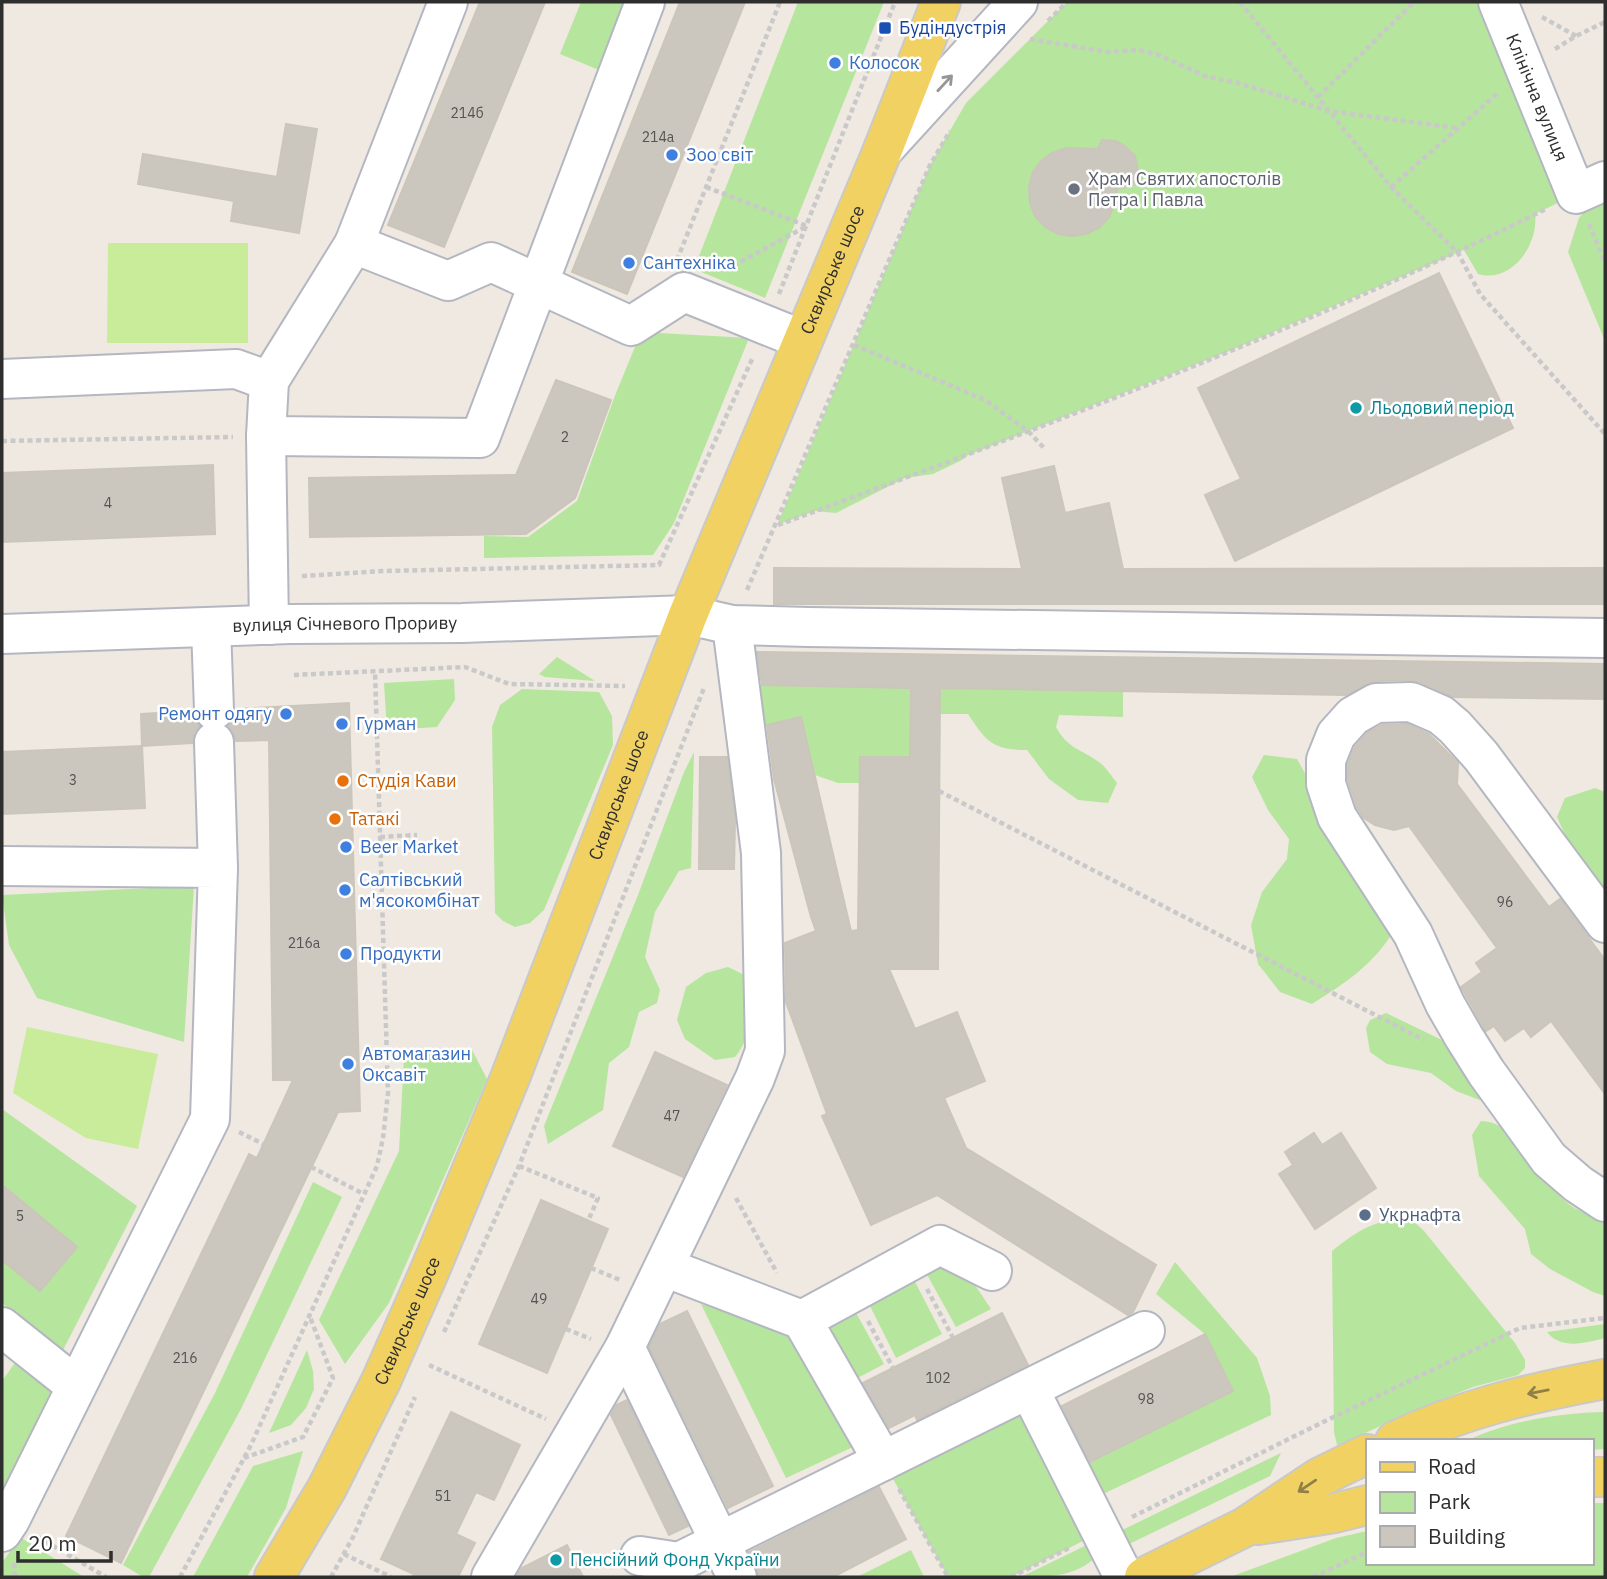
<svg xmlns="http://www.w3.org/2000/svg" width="1607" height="1579" viewBox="0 0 1607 1579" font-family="'IBM Plex Sans',sans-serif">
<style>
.green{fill:#b6e59e}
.pitch{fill:#c9ec9a}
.building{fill:#cbc7bf;stroke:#cbc5ba;stroke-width:2}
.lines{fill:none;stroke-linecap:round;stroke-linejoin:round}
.minor-casing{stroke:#b4b7c1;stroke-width:42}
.major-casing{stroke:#c9c9c9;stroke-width:42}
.path{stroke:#c9c9c9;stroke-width:4.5;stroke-dasharray:5 3.5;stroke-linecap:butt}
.minor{stroke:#fff;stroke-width:38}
.major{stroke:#f2d163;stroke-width:38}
.oneway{stroke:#969696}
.oneway2{stroke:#908048}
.transit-dot{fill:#1a4fb4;stroke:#fff;stroke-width:2.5}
.shop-dot{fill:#3f7fe0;stroke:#fff;stroke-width:2.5}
.worship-dot{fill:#6b7280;stroke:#fff;stroke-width:2.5}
.culture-dot{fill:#0f9aa8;stroke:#fff;stroke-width:2.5}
.food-dot{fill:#e8710a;stroke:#fff;stroke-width:2.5}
.service-dot{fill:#5c6f8a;stroke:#fff;stroke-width:2.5}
.labels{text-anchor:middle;stroke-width:5;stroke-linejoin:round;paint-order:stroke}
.number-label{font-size:14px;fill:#555452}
.transit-label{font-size:18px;fill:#164399;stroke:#fff;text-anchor:start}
.shop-label{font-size:18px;fill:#366cbe;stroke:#fff;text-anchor:start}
.street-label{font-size:18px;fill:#2e2e2e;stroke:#fff}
.worship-label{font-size:18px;fill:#5b616d;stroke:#fff;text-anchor:start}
.culture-label{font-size:18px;fill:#0d838f;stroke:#fff;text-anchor:start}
.food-label{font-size:18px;fill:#c56008;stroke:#fff;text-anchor:start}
.service-label{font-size:18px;fill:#4e5e75;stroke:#fff;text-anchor:start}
</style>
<rect width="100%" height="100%" fill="#efe9e1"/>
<g class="green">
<path d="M581,2H633L604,72L560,54Z"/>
<path d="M798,2H884L765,298L694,269Z"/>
<path d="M1067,2H1498L1576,194L1535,214C1539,245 1511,284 1478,274L1464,250L1227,352L966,456L962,460L933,474L905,478L836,513L815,511L777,525L930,165L966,103Z"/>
<path d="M1605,203V341L1568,252L1579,218L1584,212Z"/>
<path d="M641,332L749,338L674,523L653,555L484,558V536L528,537L577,501L614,398Z"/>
<path d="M557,657L595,681L545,677L539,674Z"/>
<path d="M454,679L455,700L437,727L387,730L384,683Z"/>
<path d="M756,685L1123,691V717L1059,715L1056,727C1068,749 1081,749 1099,762C1106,767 1112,777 1117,783L1108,803L1078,800L1049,779L1027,750C992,750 986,741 968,714H910V757L860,783H838L815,775L801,717L760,726Z"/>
<path d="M522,689L599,692L612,716L613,745L544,910L530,923L515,927L503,921L495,913L492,727L500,705Z"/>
<path d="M694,752L691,868L679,871L655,912L645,957L660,990L657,1003L639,1012L629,1047L609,1063L603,1110L548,1144L544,1126L638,895L684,772Z"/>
<path d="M1264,755L1297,759L1393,932C1372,966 1345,983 1312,1004L1280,992L1258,964L1251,925L1262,892L1287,859L1289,839L1268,810L1252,777Z"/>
<path d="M1595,788L1605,792V898L1576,859L1557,817L1565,798Z"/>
<path d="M194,886L184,1042L37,998L9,945L2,895Z"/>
<path d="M728,967L753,979C755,1008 753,1034 735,1057L715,1060L685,1039L677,1020L686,987L706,973Z"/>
<path d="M1386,1013L1446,1042L1489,1051L1507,1066L1511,1086L1485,1102L1456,1091L1431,1073L1387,1064L1370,1052L1366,1028L1370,1020Z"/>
<path d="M471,1048L487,1079L389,1303L345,1364L319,1320L399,1151L404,1057Z"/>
<path d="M2,1109L137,1206L62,1352L2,1303Z"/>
<path d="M1481,1121C1521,1122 1540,1183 1570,1205C1579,1212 1594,1216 1605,1219V1296L1593,1292L1550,1269L1531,1254L1525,1229L1479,1176L1472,1135Z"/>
<path d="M313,1182L342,1197L241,1409L149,1577H143L123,1565L215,1393Z"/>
<path d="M1410,1218L1424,1231L1515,1343L1525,1360V1368L1518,1375L1473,1387L1415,1410L1348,1441L1337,1445L1334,1432L1332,1251C1360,1229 1374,1220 1410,1218Z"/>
<path d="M1175,1262L1257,1358L1270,1396L1271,1415L1103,1494L1087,1464L1233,1391L1205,1334L1156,1294Z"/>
<path d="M939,1265L969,1276L991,1309L956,1327L925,1271Z"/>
<path d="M913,1278L942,1334L896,1358L868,1302Z"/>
<path d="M701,1304L790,1334L853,1447L786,1478Z"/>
<path d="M854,1309L884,1364L852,1381L822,1326Z"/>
<path d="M1605,1324V1338C1585,1343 1561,1350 1547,1332Z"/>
<path d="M307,1350L313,1371L314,1389L306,1408L291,1425L269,1433Z"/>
<path d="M17,1360L57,1393L2,1501V1381Z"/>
<path d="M1029,1389L1101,1532L1011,1577H948L883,1461Z"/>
<path d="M1605,1412V1449L1591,1450V1441H1466C1508,1421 1559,1413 1605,1412Z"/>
<path d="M303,1451L286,1508L247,1577H193L253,1466Z"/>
<path d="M1281,1453L1270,1476L1129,1544L1121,1545L1114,1534Z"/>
<path d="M1591,1503H1605V1577H1230L1336,1538L1367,1531V1563H1591Z"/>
<path d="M20,1537L84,1577H2V1563Z"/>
<path d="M1095,1541L1096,1557C1075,1577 1048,1577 1021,1577Z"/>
<path d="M911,1550L924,1577H857Z"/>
</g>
<g class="pitch">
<path d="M108,243H248V343H107Z"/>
<path d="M27,1027L158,1054L138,1149L86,1138L13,1093Z"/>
</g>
<g class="building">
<path d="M480,2H545L444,247L388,225Z"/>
<path d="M680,2H745L627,294L572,272Z"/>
<path d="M286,124L317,129L299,233L231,221L234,201L138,184L143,154L277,177Z"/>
<path d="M1102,140L1116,141L1126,147L1135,156L1138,172L1134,184L1117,189L1115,204L1109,217L1099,228L1086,234L1072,236L1058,234L1045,227L1035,216L1030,203L1029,188L1032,174L1041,161L1052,153L1066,148L1098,149Z"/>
<path d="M1439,273L1513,428L1235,561L1205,495L1241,479L1198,388Z"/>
<path d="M556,380L611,400L575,498L526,534L310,537L309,478L516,475Z"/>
<path d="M213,465L215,534L2,542V473Z"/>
<path d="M1054,466L1065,513L1109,503L1123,569L1605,568V604H774V568L1022,569L1002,478Z"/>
<path d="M757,652L1605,664V699L1453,697L1420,682L1410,680L1375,681L1346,695L940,688L938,969H889L915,1029L957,1012L985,1081L944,1098L966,1148L1156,1265L1133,1312L1128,1315L937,1195L871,1225L822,1116L827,1114L786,1002L785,943L816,931L811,917L774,779L767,725L801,717L851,931L858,930L860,757H910L911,688L762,685Z"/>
<path d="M349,703L360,1111L338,1112L121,1563L66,1536L249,1154L257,1158L293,1080H273L269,740L236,741L233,731L228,726L234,720L236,709Z"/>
<path d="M192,711L195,721L200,726L194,732L192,743L142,746L141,714Z"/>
<path d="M1407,724L1429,734L1458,763L1457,784L1549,907L1560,899L1605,960V1094L1551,1021L1531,1037L1524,1028L1505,1041L1494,1026L1486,1031L1461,987L1482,972L1476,963L1497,948L1409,826L1394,830L1375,825L1364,818L1357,807L1348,780V764L1355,747L1367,733L1382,725Z"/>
<path d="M142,746L145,808L2,814V752Z"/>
<path d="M700,757H727L735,819L734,869H699Z"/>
<path d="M655,1052L727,1085L683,1177L613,1146Z"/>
<path d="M1314,1133L1322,1145L1341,1133L1376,1188L1315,1229L1279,1174L1293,1165L1285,1152Z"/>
<path d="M2,1185L77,1247L40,1291L2,1260Z"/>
<path d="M541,1200L608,1229L547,1373L479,1344Z"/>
<path d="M687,1311L773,1486L728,1508L649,1347L660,1324Z"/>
<path d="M1002,1313L1028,1365L917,1420L915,1415L889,1428L863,1383Z"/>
<path d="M1205,1334L1233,1391L1090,1462L1062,1406Z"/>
<path d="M627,1400L688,1526L669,1535L611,1415L616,1405Z"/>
<path d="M451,1412L520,1445L494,1500L476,1492L456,1534L475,1543L458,1577H420L381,1559Z"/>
<path d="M879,1487L906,1539L833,1577H759L749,1552Z"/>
<path d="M567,1545L583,1577H516L522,1568Z"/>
</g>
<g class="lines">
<g class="minor-casing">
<g id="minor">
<path d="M448,2L354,244L448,281L491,262L631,326L684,292L803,340"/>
<path id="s1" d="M1498,2L1576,194L1605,181"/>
<path d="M883,150L1018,2"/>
<path d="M2,379L236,369L269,381"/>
<path d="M266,436L480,438L645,2"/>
<path d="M269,625L266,436L269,381L354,244"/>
<path d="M211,627L214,710"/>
<path id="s2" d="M2,634L290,624L462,623L688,615L732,625L808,627L1605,638"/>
<path d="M214,742L218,868"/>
<path d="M2,866L218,868L210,1119L10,1520L2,1532"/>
<path d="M1605,923L1481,756L1455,727L1441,715L1411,702L1376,703L1353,716L1336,735L1326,760V784L1337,817L1413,934L1445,1004L1464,1037L1486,1072L1549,1159L1578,1184L1605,1202"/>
<path d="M664,1267L802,1320L940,1245L992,1271"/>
<path d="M802,1320L883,1461"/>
<path d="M2,1327L76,1386"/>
<path d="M625,1347L737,1577"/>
<path d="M1029,1389L1124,1577"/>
<path d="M640,1556L679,1562L1145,1331"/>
<path d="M491,1577L625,1347L755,1078L765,1051L761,853L732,625"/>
</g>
</g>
<g class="major-casing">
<g id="major">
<path d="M1395,1441C1464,1408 1531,1393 1605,1379"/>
<path d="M1591,1477H1605"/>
<path d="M1258,1525L1335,1513L1367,1505"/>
<path id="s3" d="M274,1577L327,1488L381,1381L430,1270L510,1078L688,615L882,152L941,2"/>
<path d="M1144,1577L1245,1527L1320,1477L1367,1454"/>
</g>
</g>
<g class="path">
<path d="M1240,2L1391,187L1458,253L1480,294L1605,434"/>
<path d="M1542,17L1576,36"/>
<path d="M1048,21L1067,2"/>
<path d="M1030,39L1108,52L1139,50L1159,55L1205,76L1238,83L1329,111L1457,128"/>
<path d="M1555,49L1576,36L1605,22"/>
<path d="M1318,97L1414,2"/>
<path d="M706,187L807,226L725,270"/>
<path d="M1391,187L1498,93"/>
<path d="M1589,224L1605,262"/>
<path d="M677,260L780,2"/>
<path d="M779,294L895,2"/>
<path d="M854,345L985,400L1029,432L1044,448"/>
<path d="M2,441L233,437"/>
<path d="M778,525C1038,429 1298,332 1546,209"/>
<path d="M302,576L384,571L659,565L753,357"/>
<path d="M747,590L930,165L950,131"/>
<path d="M294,675L465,667L509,684L625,686"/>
<path d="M939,791L1424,1040"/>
<path d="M380,837L417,835"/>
<path d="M239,1132L263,1144"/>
<path d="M519,1166L598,1198L588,1221"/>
<path d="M311,1167L364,1194"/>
<path d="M736,1198L777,1273"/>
<path d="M591,1268L620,1280"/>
<path d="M927,1289L953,1338"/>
<path d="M868,1321L893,1368"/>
<path d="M566,1329L591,1339"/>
<path d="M444,1332L519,1166L704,688"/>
<path d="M429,1365L546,1419"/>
<path d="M244,1458L303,1437L333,1378L309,1314"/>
<path d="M899,1489L948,1577"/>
<path d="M1132,1517L1317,1425L1520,1328L1605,1318"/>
<path d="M38,1537L106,1577"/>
<path d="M344,1554L391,1577"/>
<path d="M14,1563L15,1577"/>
<path d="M180,1577L251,1445L377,1166L383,1138L388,1093L375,671"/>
<path d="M331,1577L353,1537L415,1397"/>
<path d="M413,1577L415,1575"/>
<path d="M1011,1577L1071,1547"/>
<path d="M1313,1577L1367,1552"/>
</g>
<use href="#minor" class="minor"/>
<use href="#major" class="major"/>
</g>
<defs><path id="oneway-shaft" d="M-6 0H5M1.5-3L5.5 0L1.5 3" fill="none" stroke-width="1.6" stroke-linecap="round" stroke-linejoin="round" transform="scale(1.75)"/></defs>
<use class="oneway" href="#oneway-shaft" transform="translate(945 83) rotate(-47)"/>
<g class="oneway2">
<use href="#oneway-shaft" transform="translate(1538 1392) rotate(169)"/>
<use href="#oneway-shaft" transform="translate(1307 1486) rotate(146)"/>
</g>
<rect class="transit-dot" x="878" y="21" width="14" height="14" rx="3.5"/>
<g class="shop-dot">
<circle cx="835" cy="63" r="7"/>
<circle cx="672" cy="155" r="7"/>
<circle cx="629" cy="263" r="7"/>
<circle cx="286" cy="714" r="7"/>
<circle cx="342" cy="724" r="7"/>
<circle cx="346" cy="847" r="7"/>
<circle cx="345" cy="890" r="7"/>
<circle cx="346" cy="954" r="7"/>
<circle cx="348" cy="1064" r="7"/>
</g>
<circle class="worship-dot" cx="1074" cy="189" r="7"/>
<g class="culture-dot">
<circle cx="1356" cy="408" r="7"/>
<circle cx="556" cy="1560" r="7"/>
</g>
<g class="food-dot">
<circle cx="343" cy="781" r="7"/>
<circle cx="335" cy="819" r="7"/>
</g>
<circle class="service-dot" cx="1365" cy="1215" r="7"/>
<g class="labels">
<g class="number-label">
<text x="467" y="118">214б</text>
<text x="658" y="142">214а</text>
<text x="565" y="442">2</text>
<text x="108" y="508">4</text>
<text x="73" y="785">3</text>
<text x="1505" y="907">96</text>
<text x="304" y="948">216а</text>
<text x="672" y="1121">47</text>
<text x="20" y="1221">5</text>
<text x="539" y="1304">49</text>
<text x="185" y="1363">216</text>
<text x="938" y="1383">102</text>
<text x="1146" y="1404">98</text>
<text x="443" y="1501">51</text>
</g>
<g class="transit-label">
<text x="899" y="34">Будіндустрія</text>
</g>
<g class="shop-label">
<text x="849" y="69">Колосок</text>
<text x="686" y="161">Зоо світ</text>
<text x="643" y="269">Сантехніка</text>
<text x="272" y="720" text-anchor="end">Ремонт одягу</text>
<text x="356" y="730">Гурман</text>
<text x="360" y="853">Beer Market</text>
<text x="359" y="886">Салтівський<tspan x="359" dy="21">м'ясокомбінат</tspan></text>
<text x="360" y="960">Продукти</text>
<text x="362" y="1060">Автомагазин<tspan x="362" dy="21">Оксавіт</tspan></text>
</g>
<g class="street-label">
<text dy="6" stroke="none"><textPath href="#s1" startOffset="103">Клінічна вулиця</textPath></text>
<text dy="6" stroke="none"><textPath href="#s3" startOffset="1423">Сквирське шосе</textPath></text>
<text dy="6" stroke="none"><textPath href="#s2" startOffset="343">вулиця Січневого Прориву</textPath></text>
<text dy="6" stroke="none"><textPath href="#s3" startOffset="856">Сквирське шосе</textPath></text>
<text dy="6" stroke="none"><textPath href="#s3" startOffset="289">Сквирське шосе</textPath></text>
</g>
<g class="worship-label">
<text x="1088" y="185">Храм Святих апостолів<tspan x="1088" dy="21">Петра і Павла</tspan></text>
</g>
<g class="culture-label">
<text x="1370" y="414">Льодовий період</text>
<text x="570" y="1566">Пенсійний Фонд України</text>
</g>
<g class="food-label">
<text x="357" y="787">Студія Кави</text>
<text x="349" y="825">Татакі</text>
</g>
<g class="service-label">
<text x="1379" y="1221">Укрнафта</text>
</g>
</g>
<rect width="1607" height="1579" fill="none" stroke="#2e2e2e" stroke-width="7"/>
<rect x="1366" y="1439" width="228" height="126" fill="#ffffff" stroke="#ababab" stroke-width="2"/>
<rect x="1380" y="1462" width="35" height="10" fill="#f2d163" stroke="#ababab" stroke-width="2"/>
<text x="1428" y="1474" font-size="21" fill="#2e2e2e">Road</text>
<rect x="1380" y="1492" width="35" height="21" fill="#b6e59e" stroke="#ababab" stroke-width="2"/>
<text x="1428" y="1509" font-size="21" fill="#2e2e2e">Park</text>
<rect x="1380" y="1526" width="35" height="21" fill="#cbc7bf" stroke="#ababab" stroke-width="2"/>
<text x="1428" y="1544" font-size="21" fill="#2e2e2e">Building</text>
<path d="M18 1551v10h93v-10" fill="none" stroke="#2e2e2e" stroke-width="3.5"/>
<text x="28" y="1551" font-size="21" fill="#2e2e2e" stroke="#ffffff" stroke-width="5" paint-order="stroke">20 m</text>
</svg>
